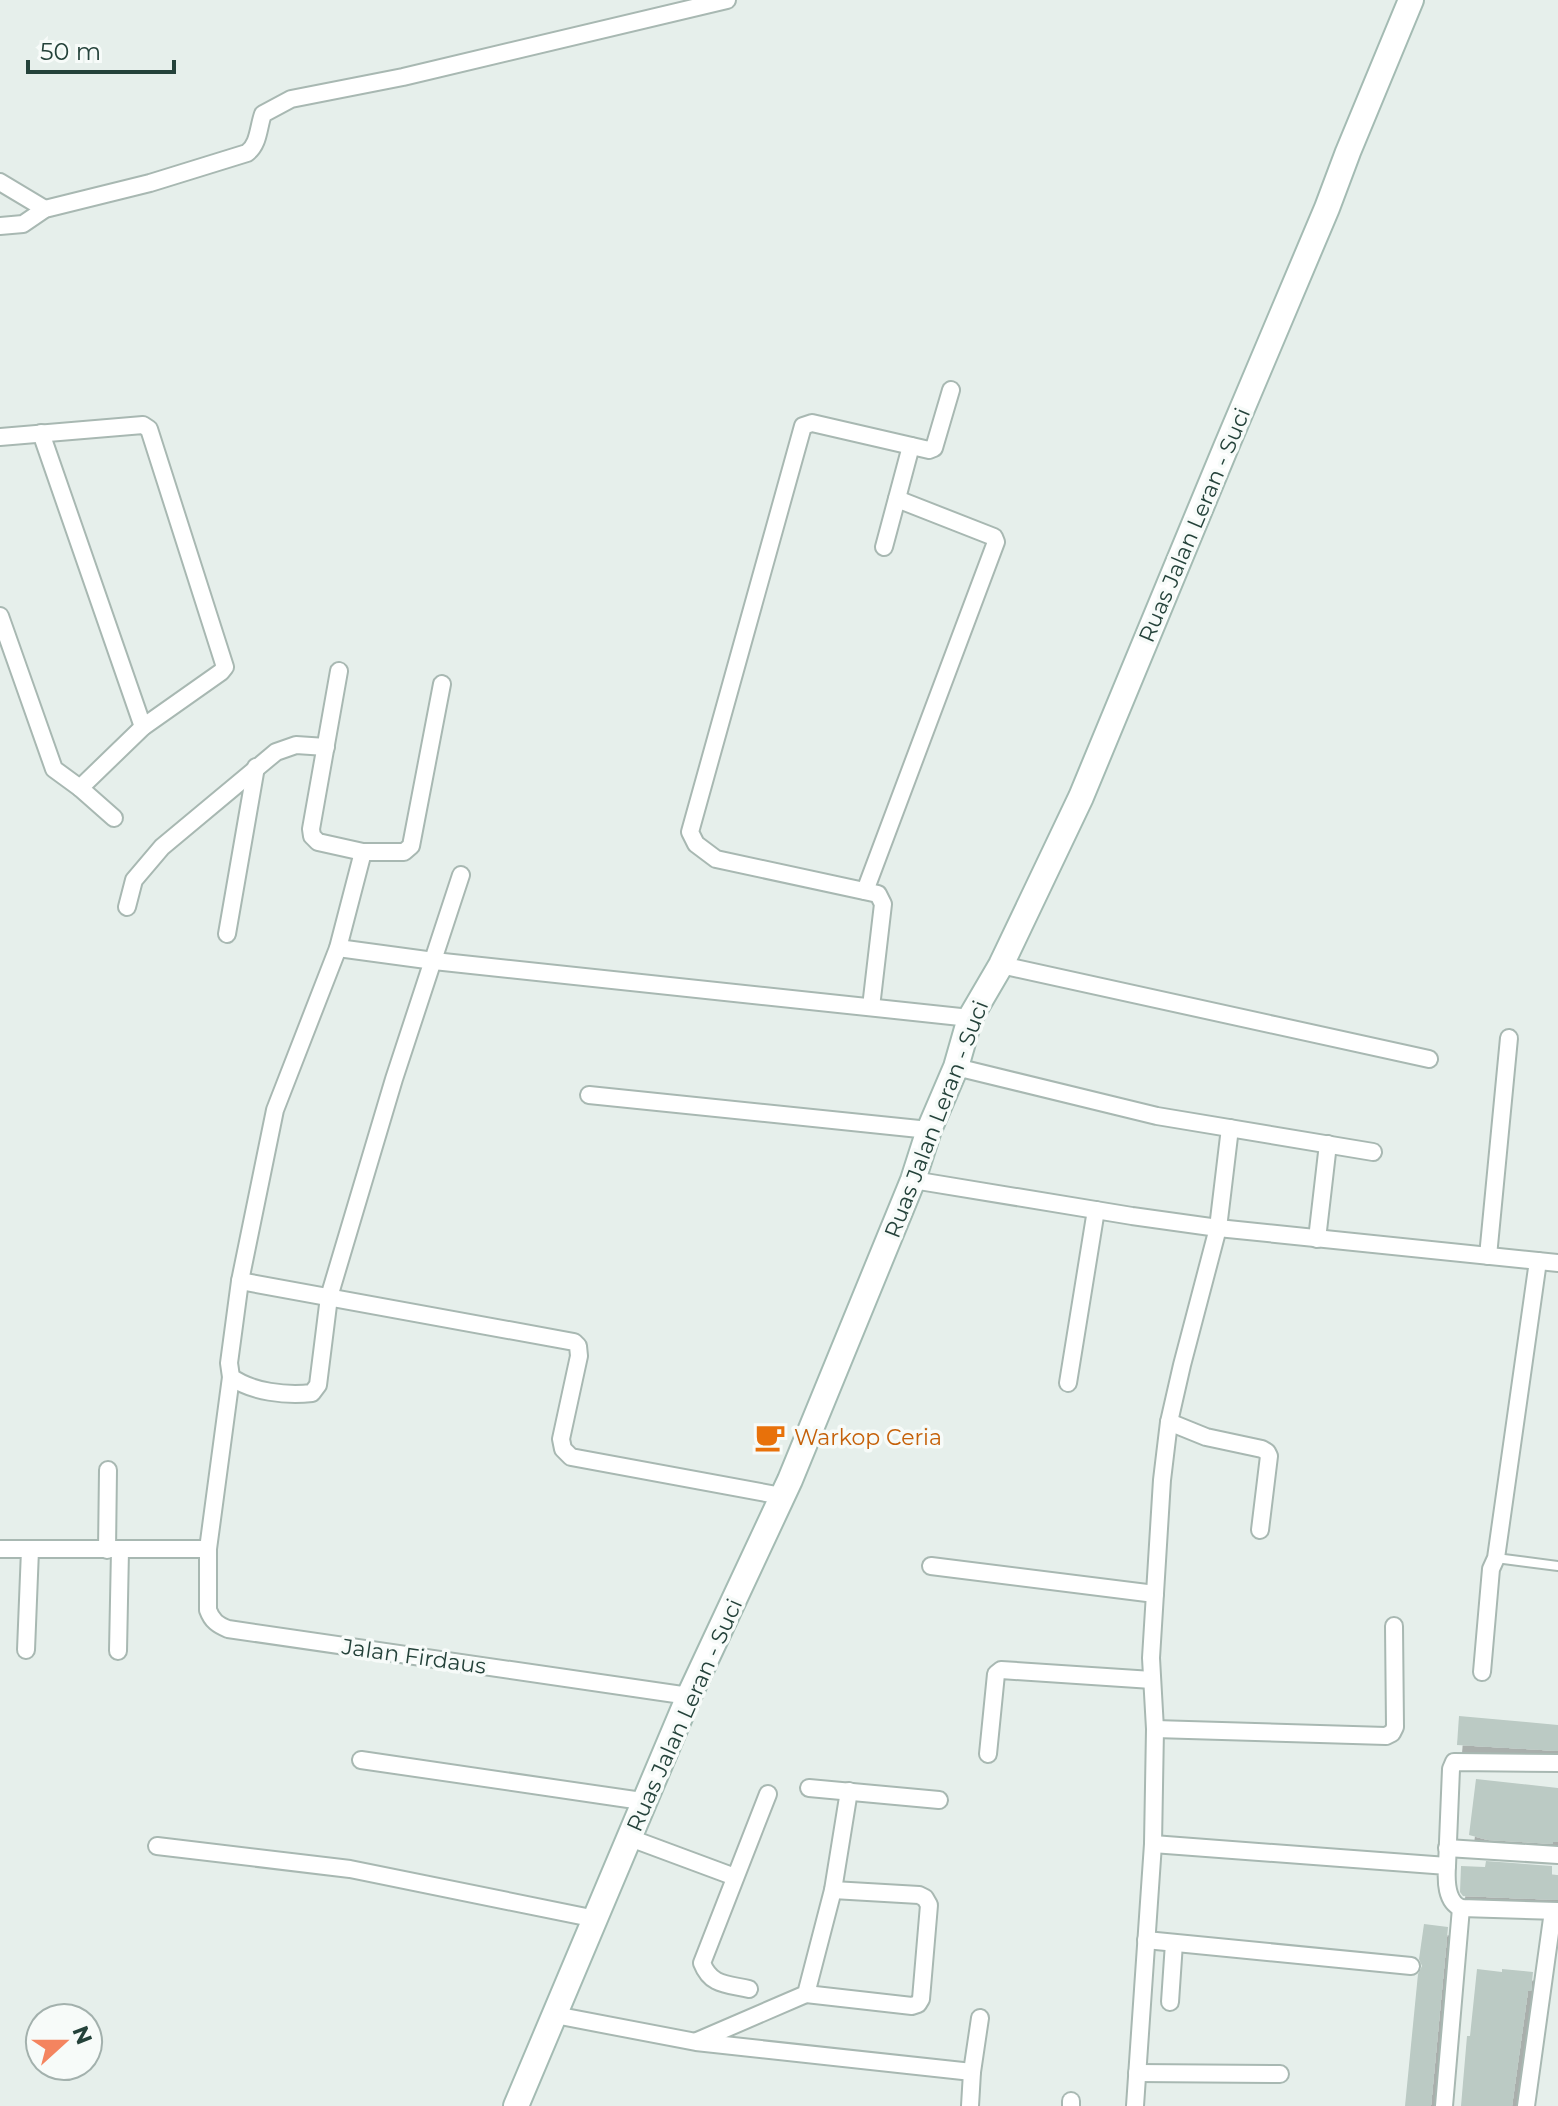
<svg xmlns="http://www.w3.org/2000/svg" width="1558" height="2106" viewBox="0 0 1558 2106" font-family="Montserrat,sans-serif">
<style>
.building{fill:#bbcac4;filter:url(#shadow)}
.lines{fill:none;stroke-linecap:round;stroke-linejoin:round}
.service-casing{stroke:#a8b8b2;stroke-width:12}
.minor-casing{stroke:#a8b8b2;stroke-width:20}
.secondary-casing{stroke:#a4bbb3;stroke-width:28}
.service{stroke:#fff;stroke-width:8}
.minor{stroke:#fff;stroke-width:16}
.secondary{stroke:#fff;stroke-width:24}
.labels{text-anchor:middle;stroke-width:7;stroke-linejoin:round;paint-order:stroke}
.street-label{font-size:22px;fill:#24423a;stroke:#f7fbf9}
.food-label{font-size:22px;fill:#c56008;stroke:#f7fbf9;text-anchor:start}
</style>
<defs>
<filter id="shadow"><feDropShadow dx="5" dy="9" stdDeviation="0" flood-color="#0004"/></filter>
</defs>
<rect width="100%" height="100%" fill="#e6efeb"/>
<g class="building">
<path d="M1459,1716L1558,1725V1751L1457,1745Z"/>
<path d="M1476,1779L1558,1788V1842H1553V1844L1488,1840L1469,1835Z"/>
<path d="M1486,1861L1552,1866V1875H1558V1900L1463,1896L1460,1892L1461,1866L1485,1867Z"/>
<path d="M1424,1924L1448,1927L1431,2106H1405L1418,1974L1422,1966L1419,1959Z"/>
<path d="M1477,1969L1502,1972V1969L1533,1972L1531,1991H1528L1512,2106H1461L1467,2036H1470Z"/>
</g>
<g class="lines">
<g class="service-casing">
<path id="service" d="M1496,1558L1558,1566"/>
</g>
<g class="minor-casing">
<g id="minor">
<path d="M0,182L45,209"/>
<path d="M0,226L23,224L45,209L150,183L247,153C259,144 258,128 263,114L291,99L403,77L727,0"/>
<path d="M41,433L143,727"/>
<path d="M0,437L143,425L149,429L225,667L221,672L143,727L80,788L54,769L0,616"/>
<path d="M884,547L911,446"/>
<path d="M339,671L311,829L312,836L318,842L363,852H404L411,846L442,684"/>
<path d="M80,788L114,818"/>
<path d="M363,852L338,948L275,1110L240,1281L229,1363L231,1377C252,1392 286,1396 312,1393L318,1385L329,1297L394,1079L461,875"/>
<path d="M865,891L996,542L994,537L897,499"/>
<path d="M127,907L134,880L162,847L276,752L296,745L326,747"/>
<path d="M227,934L256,767"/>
<path d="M338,948L434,961L970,1018"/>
<path d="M1001,965L1429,1059"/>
<path d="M871,1007L883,904L878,894L716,859L696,844L690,832L803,426L812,423L929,450L934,448L951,390"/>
<path d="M956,1067L1157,1116L1373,1152"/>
<path d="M589,1095L929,1130"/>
<path d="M913,1180L1132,1216L1218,1228L1558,1263"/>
<path d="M1317,1239L1328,1144"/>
<path d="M1488,1256L1509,1038"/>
<path d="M240,1281L574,1342L578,1346L579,1356L561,1439L563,1449L571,1457L782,1496"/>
<path d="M231,1377L208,1549V1610C212,1621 218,1625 228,1629L689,1696"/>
<path d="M1068,1383L1096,1210"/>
<path d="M1169,1422L1206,1437L1262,1449L1267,1452L1269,1456L1260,1530"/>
<path d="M0,1549H208"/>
<path d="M107,1550L108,1470"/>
<path d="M931,1566L1155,1594"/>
<path d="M26,1650L30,1550"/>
<path d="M118,1651L120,1550"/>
<path d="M1482,1672L1491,1569L1496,1558L1538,1261"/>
<path d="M1155,1729L1386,1736L1392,1733L1395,1727L1394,1626"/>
<path d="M988,1754L996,1674L1001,1670L1152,1680"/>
<path d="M361,1760L635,1800L645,1803"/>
<path d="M809,1788L939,1800"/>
<path d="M630,1838L735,1877"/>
<path d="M1153,1844L1447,1866C1446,1881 1446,1902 1461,1908L1558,1911"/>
<path d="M157,1846L350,1869L596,1919"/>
<path d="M1447,1848L1558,1855"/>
<path d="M1447,1866L1451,1769L1454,1762L1558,1763"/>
<path d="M1146,1940L1411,1966"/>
<path d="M749,1989C727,1984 711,1986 702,1963L768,1794"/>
<path d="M806,1994L912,2006L918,2004L921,1999L929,1905L925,1898L919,1895L833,1890"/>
<path d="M1170,2002L1174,1943"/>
<path d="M555,2015L696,2042L972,2072"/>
<path d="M697,2041L806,1994L833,1890L849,1791"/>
<path d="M1137,2073L1280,2074"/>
<path d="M970,2106L972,2072L980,2018"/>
<path d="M1071,2106V2101"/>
<path d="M1135,2106L1153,1844L1155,1729L1151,1658L1162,1480L1169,1422L1182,1365L1218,1228L1230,1128"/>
<path d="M1444,2106L1461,1908"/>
<path d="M1526,2106L1553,1911"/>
</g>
</g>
<g class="secondary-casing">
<path id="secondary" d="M516,2106L689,1696L790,1480L913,1180L929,1130L956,1067L970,1018L1001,965L1081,797L1226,447L1327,208L1348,152L1411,0"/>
</g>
<use href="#service" class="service"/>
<use href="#minor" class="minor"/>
<use href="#secondary" class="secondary"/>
</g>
<defs>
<g id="cafe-bare" transform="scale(2.4)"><path d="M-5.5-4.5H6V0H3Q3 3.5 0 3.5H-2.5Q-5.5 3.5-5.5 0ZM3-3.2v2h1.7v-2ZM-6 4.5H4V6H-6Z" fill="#e8710a" stroke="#f7fbf9" stroke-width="2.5" paint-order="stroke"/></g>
</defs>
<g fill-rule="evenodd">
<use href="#cafe-bare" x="770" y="1437"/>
</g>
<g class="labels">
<g class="street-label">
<text transform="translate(1194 525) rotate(-67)" y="8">Ruas Jalan Leran - Suci</text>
<text transform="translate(936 1119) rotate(-69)" y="8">Ruas Jalan Leran - Suci</text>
<text transform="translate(414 1656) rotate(8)" y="8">Jalan Firdaus</text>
<text transform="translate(684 1715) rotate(-66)" y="8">Ruas Jalan Leran - Suci</text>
</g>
<g class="food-label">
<text x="794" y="1445">Warkop Ceria</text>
</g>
</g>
<g transform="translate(64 2042) rotate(69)"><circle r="38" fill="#f7fbf9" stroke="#a3b1ad" stroke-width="2"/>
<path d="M0-6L14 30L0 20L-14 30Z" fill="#f4845f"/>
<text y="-12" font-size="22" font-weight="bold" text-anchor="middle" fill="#24423a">N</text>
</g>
<path d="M28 60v12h146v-12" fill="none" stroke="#24423a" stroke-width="4"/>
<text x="40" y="60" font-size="24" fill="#24423a" stroke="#f7fbf9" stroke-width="6" paint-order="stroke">50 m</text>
</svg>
